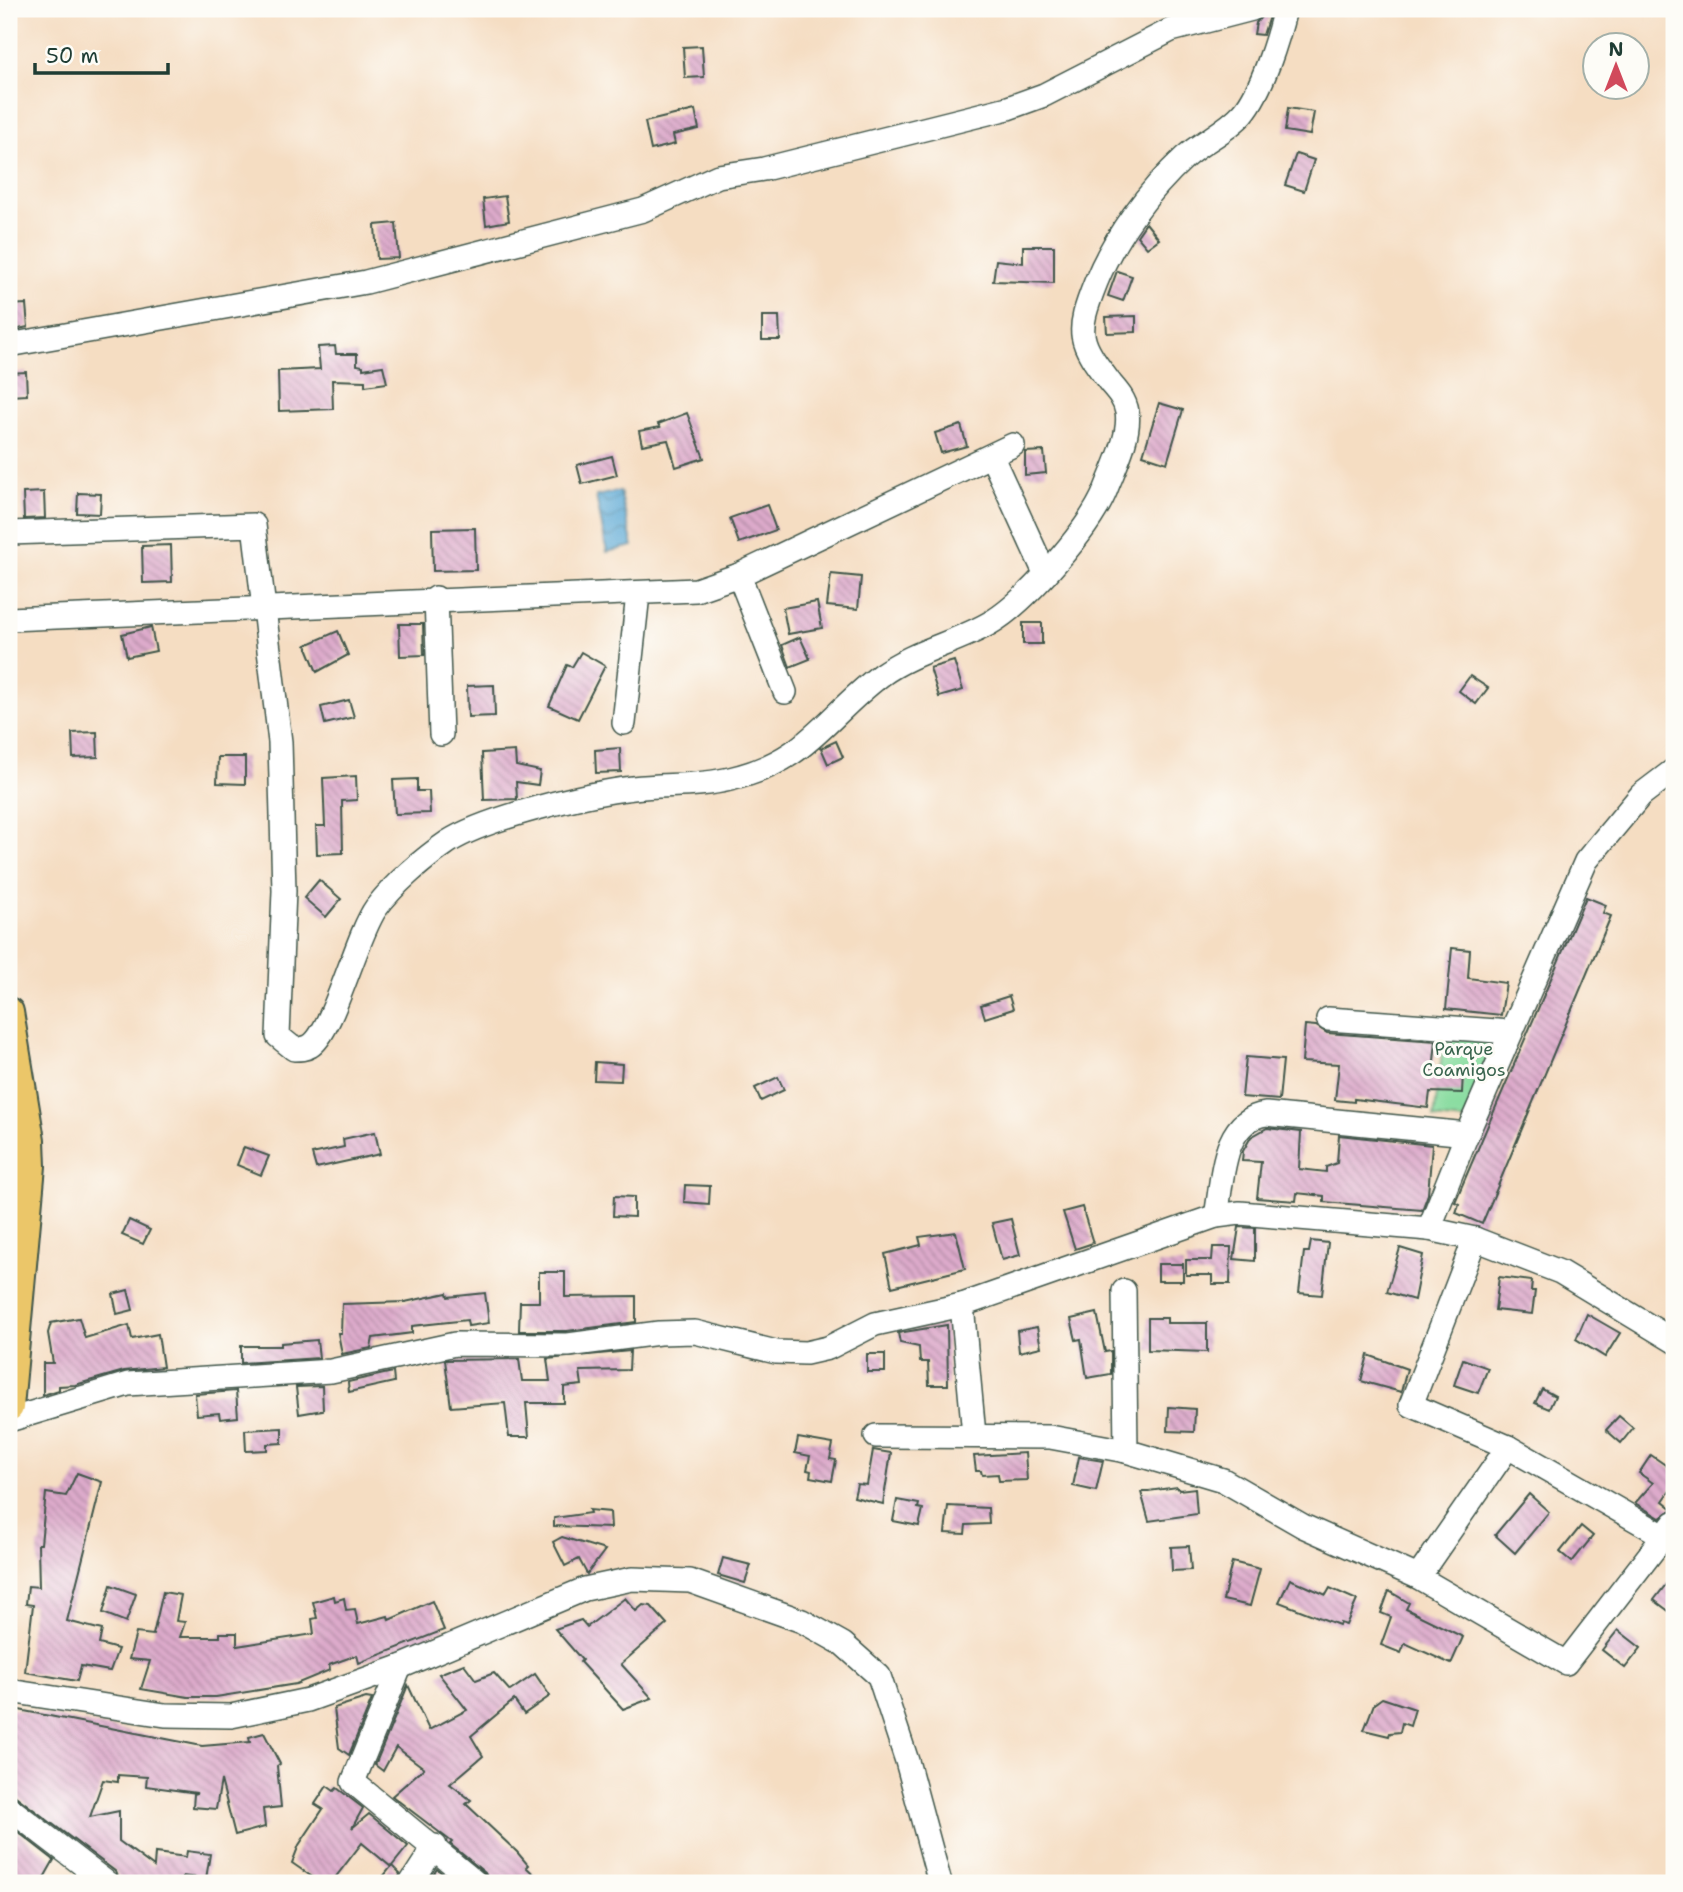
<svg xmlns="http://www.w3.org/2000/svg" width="1683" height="1892" viewBox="0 0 1683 1892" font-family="'Shantell Sans',sans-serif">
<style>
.park{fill:#86db9e;stroke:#528c69;stroke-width:2}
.water{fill:url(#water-waves);stroke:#3e7384;stroke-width:2}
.building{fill:url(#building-back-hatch)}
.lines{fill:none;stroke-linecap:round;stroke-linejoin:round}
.minor-casing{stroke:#3f5549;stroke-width:26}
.major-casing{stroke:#3f5549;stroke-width:32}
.minor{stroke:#fff;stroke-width:23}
.major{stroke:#ebc669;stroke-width:28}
.labels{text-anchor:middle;stroke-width:6;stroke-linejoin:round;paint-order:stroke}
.park-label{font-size:18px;fill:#39644e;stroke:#fdfcf7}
</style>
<defs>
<pattern id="water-waves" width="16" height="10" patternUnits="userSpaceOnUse" patternTransform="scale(1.75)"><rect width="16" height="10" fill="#5ca9d5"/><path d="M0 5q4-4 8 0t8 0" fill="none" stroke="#4b8bae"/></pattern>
<pattern id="building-back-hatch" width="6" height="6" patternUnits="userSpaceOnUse" patternTransform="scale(1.75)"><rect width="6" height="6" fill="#ddaacb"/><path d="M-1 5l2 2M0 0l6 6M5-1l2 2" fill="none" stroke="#b38ca6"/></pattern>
</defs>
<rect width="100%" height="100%" fill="#fdfcf7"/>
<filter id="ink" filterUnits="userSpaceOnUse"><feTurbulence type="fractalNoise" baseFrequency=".0143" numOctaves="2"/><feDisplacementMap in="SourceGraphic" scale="14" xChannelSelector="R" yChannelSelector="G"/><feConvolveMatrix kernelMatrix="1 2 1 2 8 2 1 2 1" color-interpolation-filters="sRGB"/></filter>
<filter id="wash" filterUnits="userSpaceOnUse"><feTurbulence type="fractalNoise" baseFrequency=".00686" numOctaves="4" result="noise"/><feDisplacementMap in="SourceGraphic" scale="28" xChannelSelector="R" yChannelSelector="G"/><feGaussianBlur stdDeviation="1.57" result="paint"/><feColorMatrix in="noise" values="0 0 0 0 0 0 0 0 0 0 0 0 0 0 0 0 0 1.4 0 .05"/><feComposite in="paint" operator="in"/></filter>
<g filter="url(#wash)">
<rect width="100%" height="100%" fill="#f5ddc2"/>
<path class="park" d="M1444,1036L1495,1038L1465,1121L1434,1118Z"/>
<path class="water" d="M620,491L633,546L607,552L596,496Z"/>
<g id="blocks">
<g class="building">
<path d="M1265,12L1270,13L1263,35L1254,34L1256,23Z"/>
<path d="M702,46L704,77L685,78L683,47Z"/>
<path d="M1288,108L1314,112L1310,135L1285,131Z"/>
<path d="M695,110L699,129L673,135L675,144L651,150L645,122Z"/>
<path d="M1296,154L1314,160L1304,191L1285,185Z"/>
<path d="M505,196L509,221L486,225L483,199Z"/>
<path d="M396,223L399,258L377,259L375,225Z"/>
<path d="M1146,223L1159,239L1147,248L1137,236Z"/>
<path d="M1023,246H1054V283L993,281L996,260L1023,263Z"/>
<path d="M1117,271L1132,276L1123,301L1108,296Z"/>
<path d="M26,304L28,327L9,331V305Z"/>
<path d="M762,316H779L780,340H762Z"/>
<path d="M1136,316V332L1107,333L1106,317Z"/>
<path d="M335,346L336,354H357V365L363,366V369L383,366L387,383L365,386V381L332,380L333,409L279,411L278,371L320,369L318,347Z"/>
<path d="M26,372L27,395L9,396V373Z"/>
<path d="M1159,403L1183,410L1167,463L1143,455Z"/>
<path d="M687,413L704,458L676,467L668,440L642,445L639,431L660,427L658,424Z"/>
<path d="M961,425L967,446L941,453L935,433Z"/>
<path d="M1044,451L1046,473L1025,475V452Z"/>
<path d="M612,456L617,475L582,484L577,465Z"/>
<path d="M44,492L45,518L24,519L23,493Z"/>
<path d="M78,493L101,494L100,514L77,513Z"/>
<path d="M767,505L776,530L739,543L730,518Z"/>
<path d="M475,528L476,570L433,571L432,529Z"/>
<path d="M171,545L172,582L143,583L142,546Z"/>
<path d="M831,574L861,577L858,609L827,606Z"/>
<path d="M817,602L822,628L788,634L783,608Z"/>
<rect x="1023" y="623" width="19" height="21"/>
<path d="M399,624H423L424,655L400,656Z"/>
<path d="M151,627L156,651L127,657L122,634Z"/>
<path d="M338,631L348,655L317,672L306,645Z"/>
<path d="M800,637L810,659L790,667L782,645Z"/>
<path d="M581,652L605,666L578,719L549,706L567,665L572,667Z"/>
<path d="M954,661L963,690L939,697L930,668Z"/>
<path d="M1470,676L1488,688L1476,704L1459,691Z"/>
<path d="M494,685L495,716L468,717L467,686Z"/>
<path d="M349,700L354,717L325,724L321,707Z"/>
<path d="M97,732L98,757L73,758L72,733Z"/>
<path d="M836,741L843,757L828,764L821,748Z"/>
<path d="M620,748L621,772L596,773L595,750Z"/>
<path d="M515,751L516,766L540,771L538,785L516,782L517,799L484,800L482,753Z"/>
<path d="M218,757H245V784L217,783Z"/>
<path d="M356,776L357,800L342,801L343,853L317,854L316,826H325L323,778Z"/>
<path d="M417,779V791H429L430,813L395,814L393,780Z"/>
<path d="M319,880L341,899L326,917L304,898Z"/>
<path d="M1586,897L1606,905L1603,913L1611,916L1482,1224L1456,1213L1459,1204L1455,1202Z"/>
<path d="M1452,948L1470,950L1468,978L1506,983L1501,1015L1446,1009Z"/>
<path d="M1009,996L1013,1009L985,1018L981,1005Z"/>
<path d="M1305,1025L1316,1026L1327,1033L1436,1041L1433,1071L1463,1073L1462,1093L1430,1092L1428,1108L1354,1099V1102L1335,1100L1339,1064L1302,1062Z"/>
<path d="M1246,1057L1283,1060L1279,1100L1242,1097Z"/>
<path d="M595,1062L622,1064L621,1081L594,1080Z"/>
<path d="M778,1077L784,1090L761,1101L755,1088Z"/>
<path d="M1267,1128L1301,1132L1299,1169L1326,1172V1167L1337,1163L1339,1135L1432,1145L1428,1194L1422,1210L1324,1202V1196L1297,1193L1296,1201L1257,1198L1261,1162L1242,1161L1243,1151L1251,1137Z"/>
<path d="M375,1132L380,1154L316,1168L312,1154L344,1147L343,1139Z"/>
<path d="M244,1147L269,1156L261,1175L237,1165Z"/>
<path d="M685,1185L710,1186L709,1204L684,1202Z"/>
<path d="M614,1196L634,1197V1217L613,1216Z"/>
<path d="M1082,1207L1093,1243L1075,1249L1063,1212Z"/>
<path d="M1011,1219L1020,1255L1002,1260L992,1223Z"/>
<path d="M129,1220L150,1230L143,1244L122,1235Z"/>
<path d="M1239,1227L1255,1228V1261L1234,1259Z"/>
<path d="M956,1232L965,1269L892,1287L885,1254L921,1245L919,1237Z"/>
<path d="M1311,1241L1328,1243L1322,1295L1299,1293L1304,1252H1309Z"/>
<path d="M1213,1247H1231L1230,1284H1212V1275H1186V1260H1212Z"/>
<path d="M1400,1248L1423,1255L1414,1300L1387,1292Z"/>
<rect x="1158" y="1264" width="25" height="17"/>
<path d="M539,1272H565V1297L636,1296V1322L567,1331H519L520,1302H539Z"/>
<path d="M1499,1277L1532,1281L1531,1291H1535L1532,1314L1495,1310Z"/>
<path d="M128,1290L133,1310L117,1314L113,1294Z"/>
<path d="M447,1293L448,1297L485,1293L489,1323L468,1326L467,1320L412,1326V1333L373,1338L371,1348L342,1354L338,1333H341L342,1304L405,1302Z"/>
<path d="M1097,1313L1105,1352L1111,1351V1374L1087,1378L1081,1339L1076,1340L1071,1319Z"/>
<path d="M1587,1314L1620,1333L1605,1357L1576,1339Z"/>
<path d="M79,1318L85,1338L129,1325L132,1339L158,1334L163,1367L124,1371L75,1385L59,1386V1390L43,1395V1363H53L48,1333L51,1323Z"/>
<path d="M1148,1318H1167V1323H1207V1352L1148,1350Z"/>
<path d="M947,1325L948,1385H929L928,1362H920L919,1347L900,1343L898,1333Z"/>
<path d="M1037,1327L1041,1347L1019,1352L1017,1331Z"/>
<path d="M317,1340L319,1358L241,1363V1346H281V1343Z"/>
<path d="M630,1351L629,1370L580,1371L582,1385L564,1387V1403H526L529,1437H509L505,1403L451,1407L445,1360L519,1359L522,1381H550L547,1359Z"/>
<rect x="867" y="1354" width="18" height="18"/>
<path d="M1368,1355L1407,1369L1401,1392L1361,1381Z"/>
<path d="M1463,1359L1488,1368L1478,1393L1454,1385Z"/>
<path d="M393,1372L394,1382L349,1392L348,1382Z"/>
<path d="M322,1386L323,1410L299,1414L296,1387Z"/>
<path d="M1542,1389L1555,1396L1549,1409L1535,1403Z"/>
<path d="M236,1391L238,1417L220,1419L219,1413L197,1415L195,1394Z"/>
<path d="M1169,1407L1195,1409L1194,1432L1168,1431Z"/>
<path d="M1619,1416L1633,1428L1621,1443L1606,1430Z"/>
<path d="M282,1428V1443L267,1444V1450L246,1451L245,1430Z"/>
<path d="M798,1438L833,1444L830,1459L836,1460L832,1481L810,1477L811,1471L807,1470L810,1456L795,1453Z"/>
<path d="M873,1450L891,1453L883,1504L854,1497L857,1484L867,1485Z"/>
<path d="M1025,1453L1027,1480L999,1481L998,1474L982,1475L981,1471H976L974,1456Z"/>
<path d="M1651,1455L1674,1471V1485L1663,1501L1673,1509L1660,1518L1635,1503L1653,1483L1639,1473Z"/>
<path d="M1079,1457L1103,1461L1096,1491L1073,1486Z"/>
<path d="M77,1473L102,1482L67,1621L102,1630L99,1644L118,1649L110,1671L81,1666L77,1681L25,1672L33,1605L26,1604L28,1586L39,1587L38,1544H41L46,1493L66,1496Z"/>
<path d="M1177,1487L1179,1490L1195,1488L1197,1514L1149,1521L1141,1492Z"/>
<path d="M1529,1494L1549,1512L1515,1553L1495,1535Z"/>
<path d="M897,1500L919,1504L918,1508L923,1509L919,1526L893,1521Z"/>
<path d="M948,1506L988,1508L989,1524L966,1525L965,1534L945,1533Z"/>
<path d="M589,1510L610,1512L611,1528L554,1526V1518L590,1513Z"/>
<path d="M1581,1526L1593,1536L1572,1562L1560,1552Z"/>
<path d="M562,1537L572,1540L605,1550L587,1574L579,1559L565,1566L553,1542Z"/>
<path d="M1189,1546L1191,1570L1172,1571L1171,1547Z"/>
<path d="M723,1558L751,1565L745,1583L718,1575Z"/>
<path d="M1232,1562L1260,1569L1250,1606L1223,1600Z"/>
<path d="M1674,1574V1615L1654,1600Z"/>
<path d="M1290,1579L1326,1595L1330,1588L1357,1600L1346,1625L1340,1623L1339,1625L1279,1602Z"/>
<path d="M111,1585L136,1594L126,1622L103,1613Z"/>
<path d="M1389,1591L1409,1603L1406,1609L1463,1637L1451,1664L1405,1643L1401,1653L1381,1645L1391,1617L1381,1613Z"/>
<path d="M163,1592L181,1595L176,1621L185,1622L180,1637H220V1633H237V1646L314,1634L312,1619L317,1618L313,1602L334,1596L335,1601L344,1598L346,1610L355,1609L358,1624L388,1616L389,1620L432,1601L444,1630L359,1663L357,1655L329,1665L330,1670L296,1684L216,1697H188L141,1689L150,1661L129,1659L136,1633L153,1635Z"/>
<path d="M625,1598L636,1611L643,1605L651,1606L667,1624L621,1664L652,1698L623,1709L580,1662L582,1660L555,1629L581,1620L587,1627Z"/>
<path d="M1618,1630L1641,1648L1625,1668L1602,1650Z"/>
<path d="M464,1664L476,1680L494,1673L510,1691L535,1674L550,1696L524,1714L514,1700L471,1736L483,1756L450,1784L471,1800L466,1804L517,1852L528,1865L526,1867L543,1883H490L485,1873L450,1844L452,1842L392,1796L424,1768L396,1747L383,1771L375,1765L408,1685L429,1730L467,1710L439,1674Z"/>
<path d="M366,1698L372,1699L349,1755L339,1748L334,1708Z"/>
<path d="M1382,1698L1415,1709L1410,1726L1402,1723L1400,1732L1390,1733L1389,1736L1364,1730L1374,1704Z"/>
<path d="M9,1708L202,1746L250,1742L249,1737L264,1733L280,1764L277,1766L281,1807L263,1809L265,1827L235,1835L221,1780L216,1809L193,1807L194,1794L197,1793L146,1786L147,1777L118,1775V1782L103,1780L90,1817L119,1811V1841L154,1867L155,1853L186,1857L187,1851L210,1854L206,1879L183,1876L182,1883H121L116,1872L9,1791Z"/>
<path d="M327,1786L334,1791L337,1788L363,1808L352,1828L369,1814L408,1846L392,1866L400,1874L397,1883H378L391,1867L362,1843L331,1883H321L292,1863L299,1845L323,1809L315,1804Z"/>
<path d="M9,1825L54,1860L41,1883H11Z"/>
<path d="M437,1869L454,1883H428Z"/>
</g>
</g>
</g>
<g filter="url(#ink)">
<use href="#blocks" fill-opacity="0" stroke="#3f5549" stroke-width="2"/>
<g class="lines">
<g class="minor-casing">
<g id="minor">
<path d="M9,345L366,282L643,210L718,176L764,169L1008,108L1044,95L1171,30L1252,9"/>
<path d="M992,457L1045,573"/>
<path d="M9,533L254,525L280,742L284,891L278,1036L294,1049C300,1049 305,1049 310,1046C333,1033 356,936 376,908C394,884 423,859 448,842C485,818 588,793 633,788C665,784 698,787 730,779C808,761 824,718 881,675C914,651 956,643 990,623C1026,602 1091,528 1106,489C1114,468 1131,435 1127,412C1125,400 1118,392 1111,384C1078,340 1075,335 1096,282C1114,237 1149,190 1185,157C1203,141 1226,132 1243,113C1262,91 1278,38 1285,9"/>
<path d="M739,575L785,692"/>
<path d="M436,598L441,734"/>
<path d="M9,619L696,590L739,575L1013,445"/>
<path d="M624,723L638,594"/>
<path d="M1328,1019L1511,1032"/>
<path d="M1216,1216C1223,1181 1221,1120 1266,1114L1467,1134"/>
<path d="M1429,1229L1467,1134L1586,861L1641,795L1674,770"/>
<path d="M1475,1239L1411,1405L1508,1447L1664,1536"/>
<path d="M1124,1291L1126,1451"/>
<path d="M962,1305L974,1435"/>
<path d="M9,1420L128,1384L331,1371L455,1344L568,1345L659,1333L695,1332L776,1352L806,1353L828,1348L875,1324L962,1305L1216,1216L1240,1213L1429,1229L1475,1239L1560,1272L1674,1341"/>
<path d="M876,1436L1050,1437L1126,1451L1223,1480L1303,1526L1418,1577L1566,1663L1674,1523"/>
<path d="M1418,1577L1508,1447"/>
<path d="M400,1667L353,1782L476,1883"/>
<path d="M9,1691L165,1715L231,1716L308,1700L400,1667L585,1589L632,1579L690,1581L802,1621L843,1644L879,1676L907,1761L940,1883"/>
<path d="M9,1808L107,1883"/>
<path d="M411,1883L435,1846"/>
</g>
</g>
<g class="major-casing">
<path id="major" d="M9,1012L30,1140L31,1166L9,1407"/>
</g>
<use href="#minor" class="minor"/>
<use href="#major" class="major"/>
</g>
</g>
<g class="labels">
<g class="park-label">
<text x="1464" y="1055">Parque<tspan x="1464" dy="21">Coamigos</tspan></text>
</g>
</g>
<rect width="1683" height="1892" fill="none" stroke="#fdfcf7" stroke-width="35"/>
<g transform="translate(1616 66)"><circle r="33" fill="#fdfcf7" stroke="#a4b0a9" stroke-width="2"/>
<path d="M0-5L12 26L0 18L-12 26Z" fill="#d1495b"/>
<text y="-10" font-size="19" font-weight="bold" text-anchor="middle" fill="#1f3d34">N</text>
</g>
<path d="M35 63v10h133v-10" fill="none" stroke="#1f3d34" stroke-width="3.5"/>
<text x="46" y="63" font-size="21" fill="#1f3d34" stroke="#fdfcf7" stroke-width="5" paint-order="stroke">50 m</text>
</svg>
